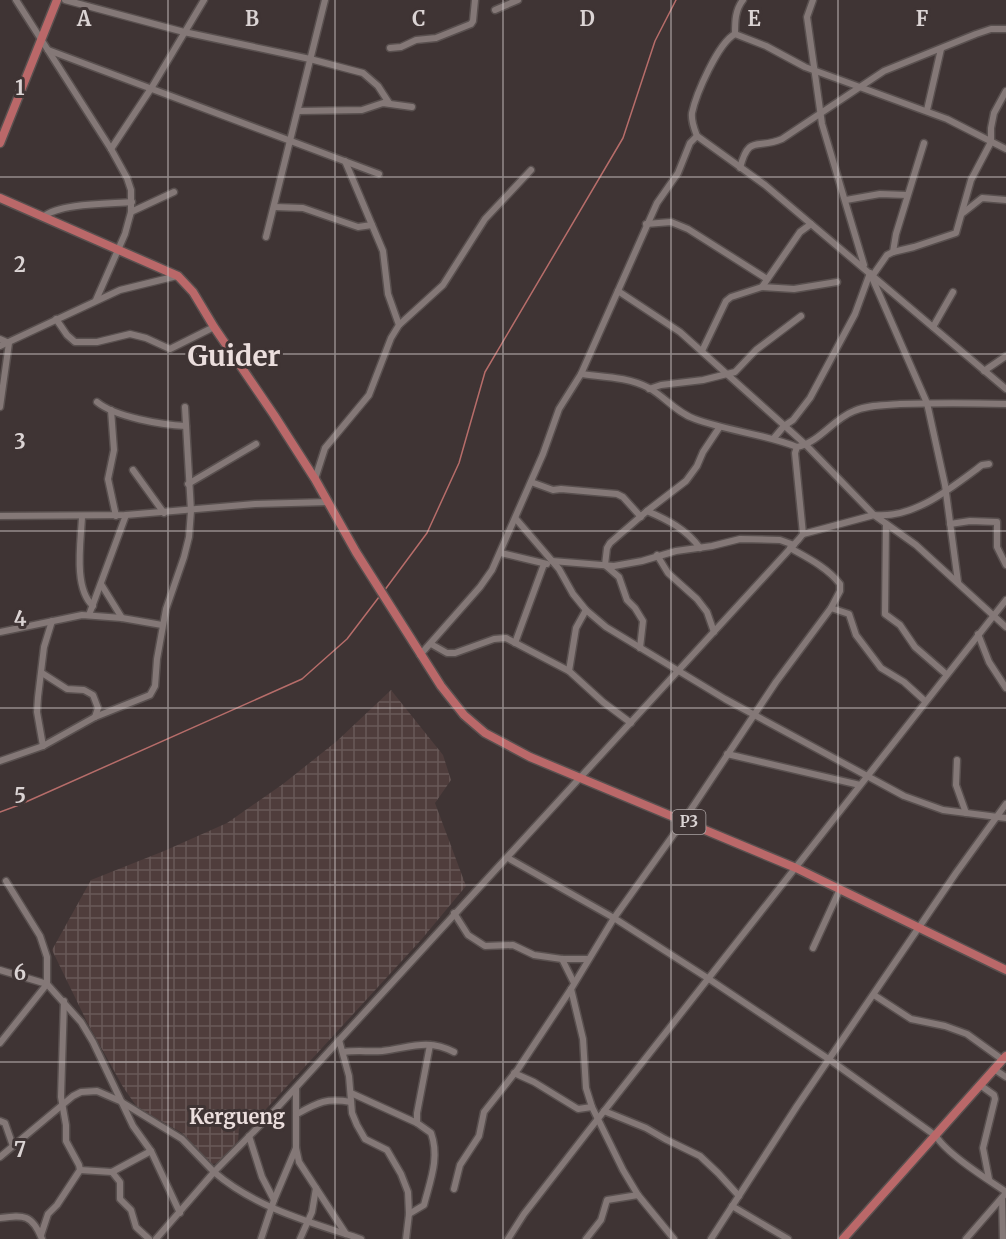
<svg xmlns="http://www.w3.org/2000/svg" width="1006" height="1239" viewBox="0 0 1006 1239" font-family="Merriweather,serif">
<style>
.industrial{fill:url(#industrial-grid)}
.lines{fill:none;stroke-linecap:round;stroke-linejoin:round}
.stream{stroke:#b76d6a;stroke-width:1.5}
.minor-casing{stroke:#59504f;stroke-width:9}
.major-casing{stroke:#59504f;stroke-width:11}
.minor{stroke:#847877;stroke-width:6}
.major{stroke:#ba6869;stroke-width:8}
.grid{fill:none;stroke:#dbd4d4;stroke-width:1.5;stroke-opacity:0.55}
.labels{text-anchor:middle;stroke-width:6;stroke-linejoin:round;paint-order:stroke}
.shield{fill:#3f3434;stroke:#aca4a4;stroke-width:1.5}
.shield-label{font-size:15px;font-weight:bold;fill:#dbd4d4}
.quarter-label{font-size:20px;font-weight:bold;fill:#ebdedd;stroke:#3f3434}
.town-label{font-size:28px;font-weight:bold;fill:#ebdedd;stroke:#3f3434}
.grid-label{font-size:20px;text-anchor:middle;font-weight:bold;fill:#dbd4d4;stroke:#3f3434;stroke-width:6;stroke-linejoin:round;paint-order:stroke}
</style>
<defs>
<pattern id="industrial-grid" width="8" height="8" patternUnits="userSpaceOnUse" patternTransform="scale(1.5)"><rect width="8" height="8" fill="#4f3d3c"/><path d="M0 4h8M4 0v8" fill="none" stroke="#685857"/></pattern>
</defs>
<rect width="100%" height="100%" fill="#3f3434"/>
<path class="industrial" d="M391,690L443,755L451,780L435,803L466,886L421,940L256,1120L244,1121L239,1129L238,1141L218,1163L212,1164L182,1133L137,1107L123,1087L87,1022L52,950L91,880L164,851L227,823L283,784L337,741Z"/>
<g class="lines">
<g class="stream">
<path d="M384,591L427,533L459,463L485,372L623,138L655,41L676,0"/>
<path d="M0,812L19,805L302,679L347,639L379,597"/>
</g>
<g class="minor-casing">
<g id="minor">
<path d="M16,0L111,149L127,178L131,190V212L125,234L96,300"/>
<path d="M65,0L184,32L310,59L363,73L378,86L389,103"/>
<path d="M813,0L807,17L822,124L864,265"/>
<path d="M495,10L518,0"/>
<path d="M735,34C735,22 735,10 743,0"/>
<path d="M390,48L401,47L416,40L436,38L471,24L473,21L475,0"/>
<path d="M48,50L379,174"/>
<path d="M927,110L941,49"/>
<path d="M298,111L362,110L383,103L412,107"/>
<path d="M697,136C694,128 691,121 692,113C696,94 718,43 735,34L766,46L805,67L947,119L1006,149"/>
<path d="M111,149L152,87L204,0"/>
<path d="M345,161L383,251L388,294L399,325"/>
<path d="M740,168C749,133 758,150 782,139L884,71L976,34L991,29H1006"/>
<path d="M846,200L880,194L907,195"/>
<path d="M275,207L303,208L358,227L372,225"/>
<path d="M131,212L174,192"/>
<path d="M963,213L982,198L1006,200"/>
<path d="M43,217C60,203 110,204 132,202"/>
<path d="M646,224L671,222L688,229L767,279"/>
<path d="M266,237L325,0"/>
<path d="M893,252L896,234L924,143"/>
<path d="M870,273L927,403L945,485L958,582"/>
<path d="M873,275L887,255L893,252L914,247L956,233L971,180L991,142V128L994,113L1006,91"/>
<path d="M762,287L794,289L837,282"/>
<path d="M618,291L680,332L806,445L874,515L916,545L1006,627"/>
<path d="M56,319L67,335L75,342H97L130,334L146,338L170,349L214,327"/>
<path d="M933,327L953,292"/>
<path d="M0,339L9,343L0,407"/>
<path d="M0,346L120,290L177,276"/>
<path d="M702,351L726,301L731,297L762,287L800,232L811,224"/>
<path d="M984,371L1006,356"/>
<path d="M581,374C604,377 628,377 649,388C665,397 677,413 695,419C728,431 764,434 797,447"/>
<path d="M649,389L661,385L703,380L735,372L756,350L801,316"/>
<path d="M97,402C115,417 162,425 186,426"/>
<path d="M111,410L114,450L108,479L116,516"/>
<path d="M774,438L784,426L793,420L810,398L855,314L870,273"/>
<path d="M133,470L164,513"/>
<path d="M315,479L325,448L369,395L391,338L399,325L443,285L485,219L531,170"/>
<path d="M531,482L553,490L561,489L617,494L623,497L641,517"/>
<path d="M188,484L256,444"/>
<path d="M647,511C668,520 686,529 700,548"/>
<path d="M0,516L126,515L255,504L328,502"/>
<path d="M82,517C81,541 73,588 93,606"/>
<path d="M516,519L559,569L573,594L586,610L606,627L725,699L904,796L943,810L1006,818"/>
<path d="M886,524L885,614L900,625L915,647L946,674"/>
<path d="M950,524L970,521L997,522V547L1006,565"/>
<path d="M803,534L874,515C914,519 951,488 982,465L989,464"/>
<path d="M501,553L547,564"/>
<path d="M657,555L668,573L697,599L707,612L714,632"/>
<path d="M552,561L614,566L642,561L676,551L712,546L740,539L780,540L794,545"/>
<path d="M101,584L122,618"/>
<path d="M831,608L849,614L856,635L881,668L904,682L925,701"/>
<path d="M89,615L126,515"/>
<path d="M0,632L82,615L122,618L162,625"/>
<path d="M978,634L989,662L1006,688"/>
<path d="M515,643L544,564"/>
<path d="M431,644L447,653H455L494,639L506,638L569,671L603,702L631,723"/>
<path d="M640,648L643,621L635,608L627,600L619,577L605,565L607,548L610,543L647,511L686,481L697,466L703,452L719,428"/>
<path d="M420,655L480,587L492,570L543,454L559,409L581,374L657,203L678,173L690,143L697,136L765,185L1006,389"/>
<path d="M569,671L576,628L586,610"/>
<path d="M95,717L150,695L155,686L157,659L166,609L184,557L189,537L191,511L185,407"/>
<path d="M43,746L37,712L38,697L44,647L52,621"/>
<path d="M727,754L860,785"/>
<path d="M957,760L956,785L966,813"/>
<path d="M0,761L43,746L95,717L98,708L93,695L84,690L67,689L42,673"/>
<path d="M508,858L614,918L709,979L830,1060L936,1136C947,1154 987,1179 1006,1192"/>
<path d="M454,913L468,935L485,946L513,945L534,955L562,959H588"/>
<path d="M813,948L840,889"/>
<path d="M562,959L574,983"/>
<path d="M0,970L47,984L81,1022L93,1042L133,1126L151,1151L180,1213"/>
<path d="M571,989L583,1039L586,1088L592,1107L623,1170L638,1195L674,1239"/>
<path d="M874,995L911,1019L945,1026L967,1034L1003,1060"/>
<path d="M339,1040L349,1076L352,1113L357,1125L365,1139L387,1150L401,1174L408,1192L409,1214L406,1239"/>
<path d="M0,1043L47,984V957L40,936L6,881"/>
<path d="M344,1052C357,1050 369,1052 382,1051C409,1048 427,1038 454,1052"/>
<path d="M994,1069L1006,1077"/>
<path d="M514,1073L534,1082L578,1109L592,1107"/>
<path d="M980,1085L994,1095L995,1099L983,1148L989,1179"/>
<path d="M296,1088V1148L299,1162L346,1234"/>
<path d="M351,1093L417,1123L431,1133C440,1158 430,1181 424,1205L409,1214"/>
<path d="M604,1111L646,1128L665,1139L700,1156L718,1173L739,1196"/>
<path d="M297,1114C319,1102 326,1098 351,1102"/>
<path d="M0,1121L5,1123L13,1146"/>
<path d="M417,1123V1113L430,1045"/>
<path d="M249,1136L262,1177L274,1200"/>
<path d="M0,1157L73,1096L81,1092L97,1091L120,1101L182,1139L214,1172L277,1108L799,539L803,534L795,453L797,447C820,442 833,419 854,411C868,405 885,405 900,404C935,403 971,403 1006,404"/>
<path d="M80,1170L112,1172L151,1151"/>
<path d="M112,1172L120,1182V1199L131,1210L136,1227L149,1239"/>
<path d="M454,1189L460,1165L479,1136L484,1112L518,1069L571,989L614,918L684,820L776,682L831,608L840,591V584C828,568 808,558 790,548"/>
<path d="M1002,1198L1003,1239"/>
<path d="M732,1206L788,1239"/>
<path d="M0,1218C24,1215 32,1214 42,1239"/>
<path d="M41,1235L48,1214L57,1205L80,1170L79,1165L66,1141V1125L61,1097L64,1001"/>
<path d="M156,1239L214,1172C256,1208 309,1222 361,1239"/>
<path d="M261,1239L274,1200L296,1148"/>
<path d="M300,1239L312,1212L316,1188"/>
<path d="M508,1239L524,1214L586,1134L1006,600"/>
<path d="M586,1239L601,1220L607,1200L638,1195"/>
<path d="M711,1239L797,1106L956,873L1006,804"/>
<path d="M966,1239L1006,1193"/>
</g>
</g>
<g class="major-casing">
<g id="major">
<path d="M0,143L57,0"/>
<path d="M0,198L178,276L193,292L214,327L274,415L315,479L356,552L441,686L464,715L485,733L530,757L796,868L1006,970"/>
<path d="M843,1239L1006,1056"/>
</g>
</g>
<use href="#minor" class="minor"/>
<use href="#major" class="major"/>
</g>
<path class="grid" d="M168,0V1239M335,0V1239M503,0V1239M671,0V1239M838,0V1239M0,177H1006M0,354H1006M0,531H1006M0,708H1006M0,885H1006M0,1062H1006"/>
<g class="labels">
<rect class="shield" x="672.5" y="810" width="33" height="24" rx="4.5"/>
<g class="shield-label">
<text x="689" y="827">P3</text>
</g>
<g class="quarter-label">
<text x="237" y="1124">Kergueng</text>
</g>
<g class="town-label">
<text x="234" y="366">Guider</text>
</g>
</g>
<g class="grid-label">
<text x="84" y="26">A</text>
<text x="252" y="26">B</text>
<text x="419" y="26">C</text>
<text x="587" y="26">D</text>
<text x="754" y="26">E</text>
<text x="922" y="26">F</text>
<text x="20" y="95">1</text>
<text x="20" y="272">2</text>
<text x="20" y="449">3</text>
<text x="20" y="626">4</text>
<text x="20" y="803">5</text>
<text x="20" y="980">6</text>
<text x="20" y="1157">7</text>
</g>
</svg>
